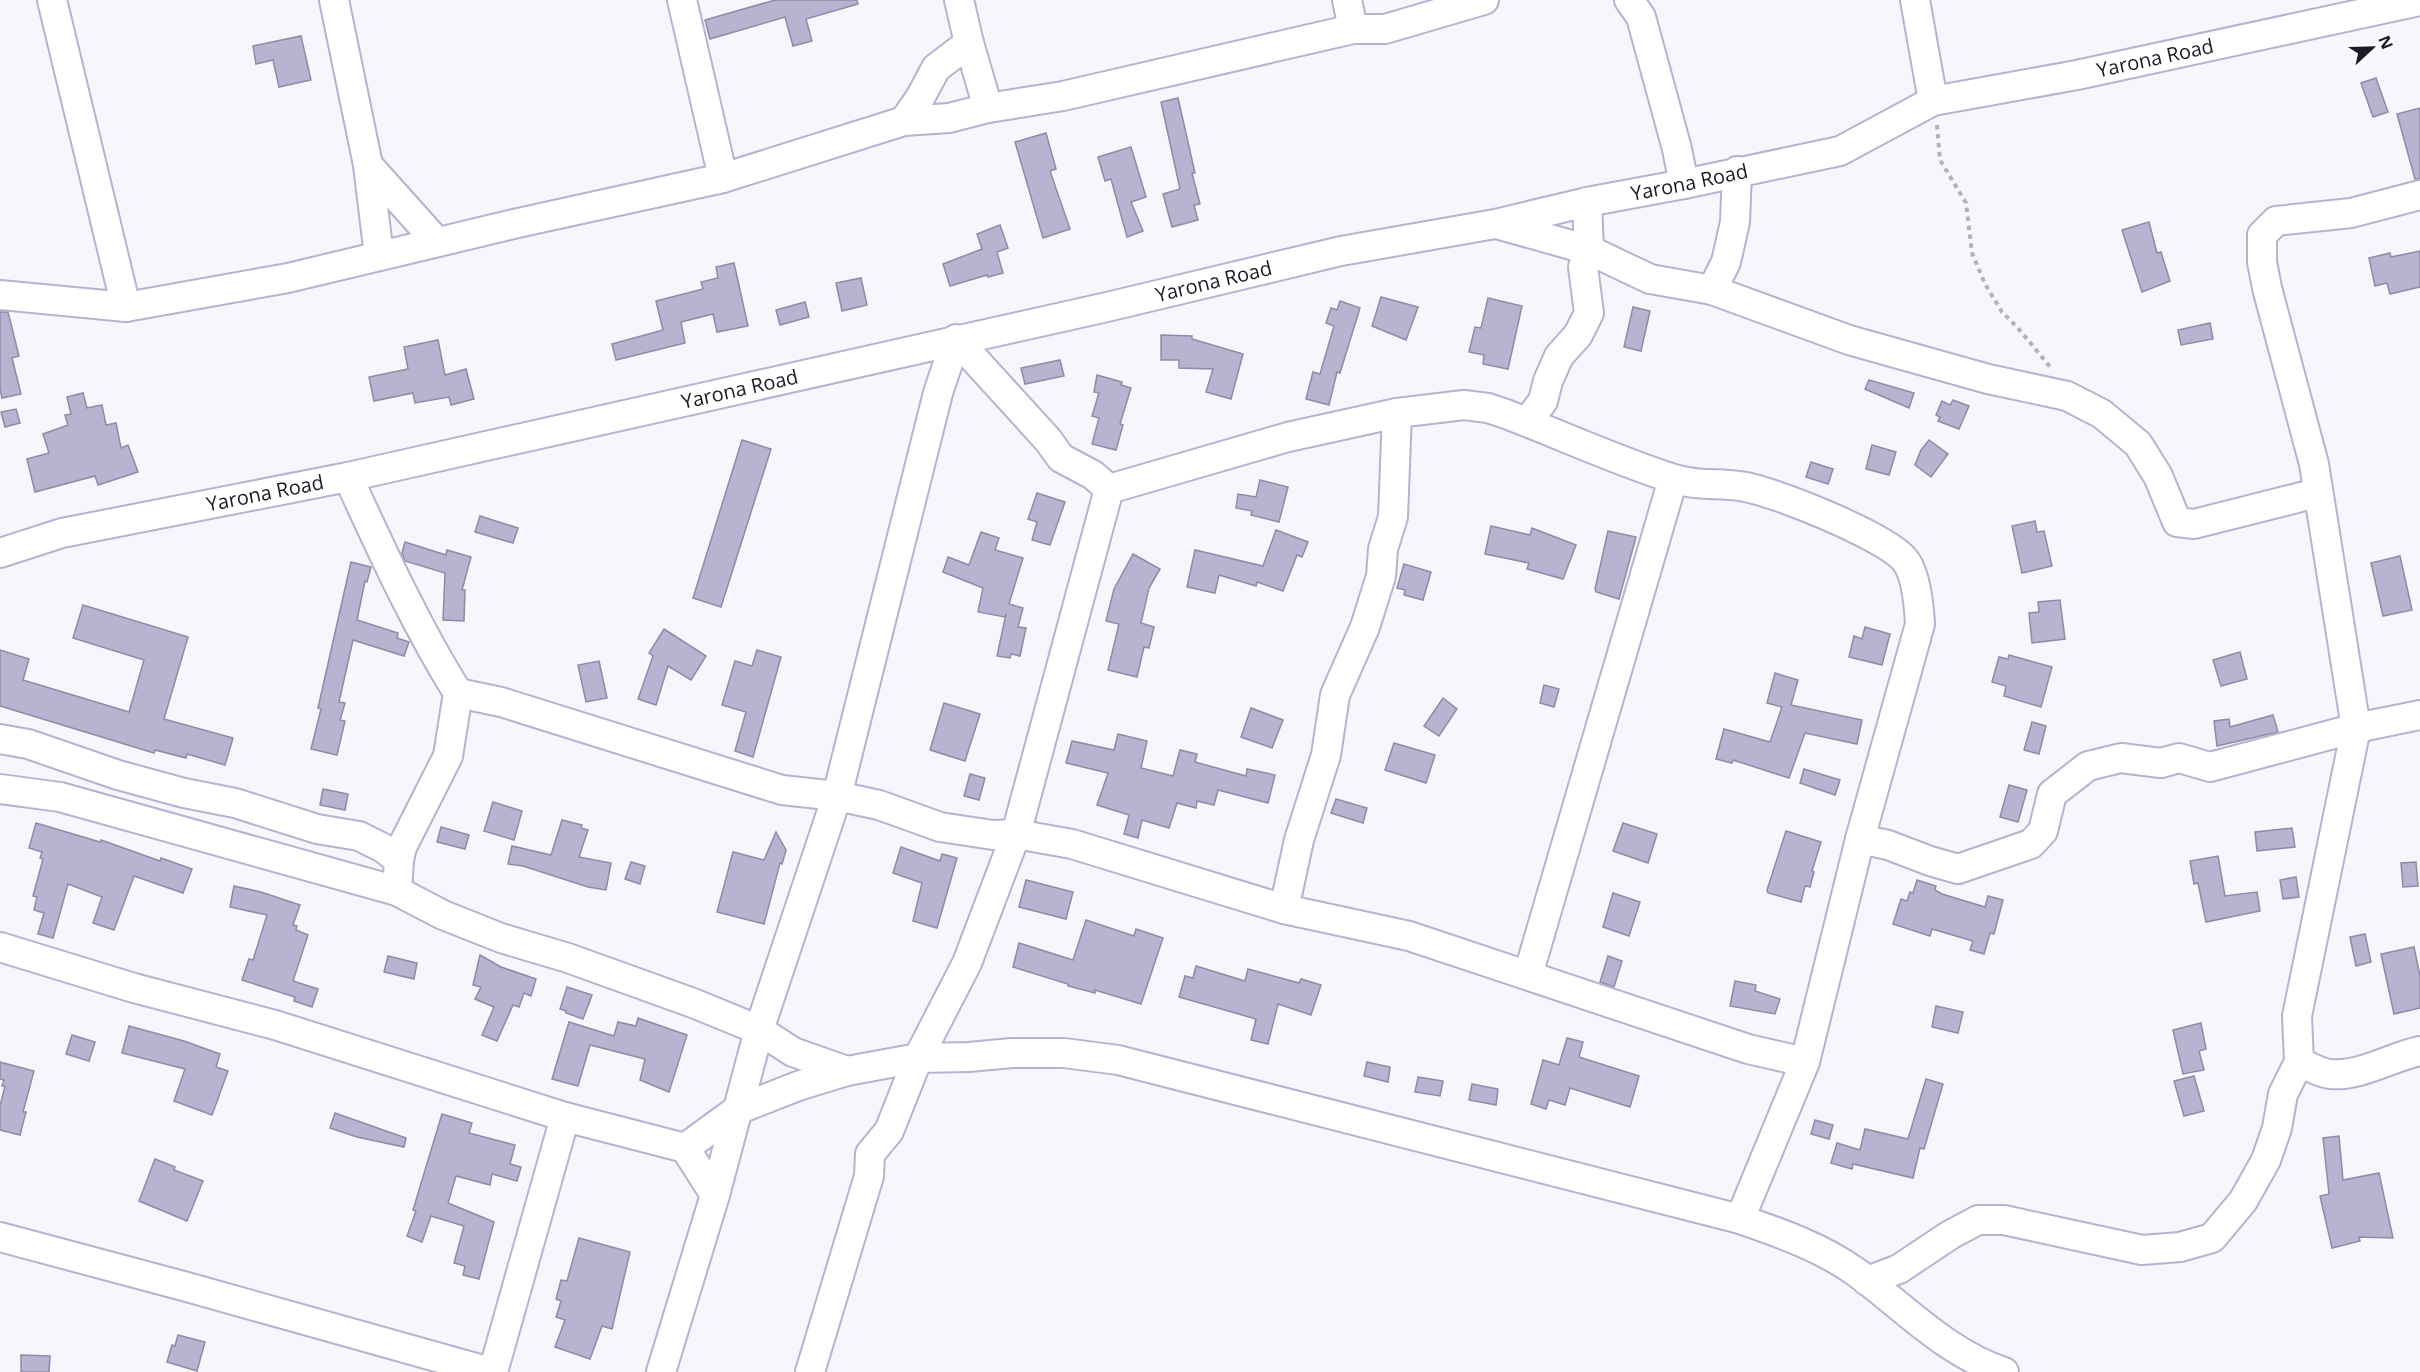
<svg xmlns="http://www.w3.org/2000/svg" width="2420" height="1372" viewBox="0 0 2420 1372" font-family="'Open Sans',sans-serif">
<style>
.building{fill:#b7b3d1;stroke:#8e8aa7;stroke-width:1.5}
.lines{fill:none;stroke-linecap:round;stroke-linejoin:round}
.minor-casing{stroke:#b6b3d1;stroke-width:32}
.path{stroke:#b3b2ba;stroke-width:4;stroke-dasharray:4.5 4.5;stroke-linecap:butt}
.minor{stroke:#fff;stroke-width:28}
.labels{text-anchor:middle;stroke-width:4.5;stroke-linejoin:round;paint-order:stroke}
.street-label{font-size:20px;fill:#1c1b25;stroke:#fff}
</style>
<rect width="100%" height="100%" fill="#f7f6fc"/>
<g class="building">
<path d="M775,0H857L858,4L806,19L812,41L793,46L785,17L710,39L705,20Z"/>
<path d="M301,36L311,80L279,87L273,60L256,64L253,46Z"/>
<path d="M2376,78L2388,112L2373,117L2361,83Z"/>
<path d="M1178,98L1195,173H1192L1200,204L1194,205L1198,220L1172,227L1163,194L1180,189L1161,102Z"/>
<path d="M2420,108V179H2415L2397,114Z"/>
<path d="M1046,133L1056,169L1050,171L1070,229L1043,238L1015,142Z"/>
<path d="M1131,147L1146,197L1131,202L1143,231L1127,237L1111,179L1105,181L1098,157Z"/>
<path d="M2149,222L2157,253L2161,252L2170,281L2142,292L2122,230Z"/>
<path d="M1000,225L1008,248L997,252L1003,273L988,277L987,275L950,286L943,264L982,249L977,234Z"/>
<path d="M2420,251V287L2390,294L2387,283L2375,286L2369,258L2390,253L2391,257Z"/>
<path d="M734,263L748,326L717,332L713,314L681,322L685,343L616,360L612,344L663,330L656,301L703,289L701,282L718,278L716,267Z"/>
<path d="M861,278L867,305L842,311L836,283Z"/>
<path d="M1381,297L1418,307L1406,340L1372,326Z"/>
<path d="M1488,298L1522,306L1508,369L1483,364L1484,355L1469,352L1475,327L1481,328Z"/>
<path d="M1340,301L1360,308L1340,373L1337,372L1329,405L1306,399L1313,372L1320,374L1334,326L1326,323L1331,308L1337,310Z"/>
<path d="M805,302L809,317L780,325L776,310Z"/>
<path d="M1633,307L1650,311L1641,351L1624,347Z"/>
<path d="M0,312H8L19,356L12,358L21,394L2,398L0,389Z"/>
<path d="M2210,323L2213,339L2181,345L2178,330Z"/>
<path d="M1161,335L1192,336V339L1243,354L1231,399L1206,392L1213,369L1179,368V360H1161Z"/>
<path d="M438,340L445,375L466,369L474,399L451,405L449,397L415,403L413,393L374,401L369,377L408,369L404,347Z"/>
<path d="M1060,360L1064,376L1025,384L1021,368Z"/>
<path d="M1097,375L1122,382L1121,385L1131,388L1120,424L1123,425L1116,450L1092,444L1099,418L1092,416L1099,393L1094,392Z"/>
<path d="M1869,380L1914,393L1909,408L1865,389Z"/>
<path d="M83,393L87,408L102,405L106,425L116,423L121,448L128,445L138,472L98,485L95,476L35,492L27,459L49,453L43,434L68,425L65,415L71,414L67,397Z"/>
<path d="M1953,400L1969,406L1959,429L1938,421L1940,417L1936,415L1942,401L1950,405Z"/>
<path d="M16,409L20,423L5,427L1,412Z"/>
<path d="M742,440L771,449L721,607L693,598Z"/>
<path d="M1929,440L1948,454L1931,477L1915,465L1921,450Z"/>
<path d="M1872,445L1896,452L1889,475L1866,469Z"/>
<path d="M1811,462L1833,469L1828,484L1806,477Z"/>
<path d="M1260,480L1288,487L1279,522L1251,515L1252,511L1236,508L1238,494L1256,497Z"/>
<path d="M1037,493L1065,502L1050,545L1032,540L1037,522L1028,519Z"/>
<path d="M480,516L518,528L513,543L475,532Z"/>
<path d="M2035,521L2037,532L2044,531L2052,566L2022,573L2012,526Z"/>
<path d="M1491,526L1530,535L1532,528L1576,545L1563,579L1527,569L1529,563L1485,554Z"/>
<path d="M1276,530L1308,542L1302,557L1297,555L1283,591L1257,582L1256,586L1219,575L1215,593L1187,587L1195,550L1263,566Z"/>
<path d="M1608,531L1636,537L1619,599L1596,592L1595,589Z"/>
<path d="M981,532L999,538L995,550L1023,558L1009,604L1023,608L1018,627L1026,628L1020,656L1011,654L1010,658L997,656L1006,614L1005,617L978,612L983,588L943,572L948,557L969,565Z"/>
<path d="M405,542L446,555L447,550L471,557L462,590H465L464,621L443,620L445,573L405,561L402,553Z"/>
<path d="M1133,554L1160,569L1149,588L1141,623L1154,627L1149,648L1144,647L1137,677L1108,670L1119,624L1106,621L1114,589Z"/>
<path d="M2400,556L2412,610L2383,616L2371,563Z"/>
<path d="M351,562L371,567L367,582L365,581L357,620L398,633L397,638L409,642L404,656L353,640L339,702L345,703L340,720L345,721L337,755L311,749L321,709L318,708Z"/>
<path d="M1404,564L1431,572L1423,600L1404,595L1405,590L1397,588Z"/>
<path d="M2060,600L2065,639L2032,643L2029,613L2039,612L2038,602Z"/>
<path d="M83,605L188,637L164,719L233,738L225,765L187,754L186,758L155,750L154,753L0,706V650L29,659L23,680L129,712L144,660L73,638Z"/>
<path d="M1865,627L1890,634L1882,665L1849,657L1854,636L1862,639Z"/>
<path d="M664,629L706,656L691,680L668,666L656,705L638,699L653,656L649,653Z"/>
<path d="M757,650L781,657L753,757L735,751L746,712L722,705L735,661L752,666Z"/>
<path d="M2240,652L2247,679L2221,686L2213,660Z"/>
<path d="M2009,655L2052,667L2041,707L2004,696L2006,686L1992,682L1999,657L2008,659Z"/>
<path d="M599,661L607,698L586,702L578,665Z"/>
<path d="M1775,673L1798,680L1791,705L1862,720L1857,744L1805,733L1789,778L1733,760L1732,763L1716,759L1724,729L1770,742L1782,707L1767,703Z"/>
<path d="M1544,685L1559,689L1554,707L1540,703Z"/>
<path d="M1443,698L1457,709L1439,736L1424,726Z"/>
<path d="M944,703L980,714L965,761L930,750Z"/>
<path d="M1251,708L1283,720L1272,748L1241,737Z"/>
<path d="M2273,715L2278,732L2217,746L2214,721L2229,719L2230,727Z"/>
<path d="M2032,722L2046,726L2039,754L2024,750Z"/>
<path d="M1118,734L1147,741L1141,768L1173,776L1180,750L1197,754L1195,762L1246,776L1247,769L1275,775L1268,803L1218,790L1214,805L1197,801L1196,808L1177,803L1169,828L1142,820L1138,838L1124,834L1129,815L1097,805L1108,773L1066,763L1072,741L1114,750Z"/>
<path d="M1394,743L1435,755L1426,783L1385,770Z"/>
<path d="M1804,769L1840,780L1835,795L1800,783Z"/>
<path d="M970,774L985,778L979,800L964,796Z"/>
<path d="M2009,785L2027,790L2018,822L2000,817Z"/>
<path d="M323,789L348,794L345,810L320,805Z"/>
<path d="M1336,799L1367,808L1363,823L1331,813Z"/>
<path d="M493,802L522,811L514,840L484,831Z"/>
<path d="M562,820L582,825L581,828L588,830L579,857L611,863L606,890L588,887L523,866L508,864L512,846L551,855Z"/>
<path d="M36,823L100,842L101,840L160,861L161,858L192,869L183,893L134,876L114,930L93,923L102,897L68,884L53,938L38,934L44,913L34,910L37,897L33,896L43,859L40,858L42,852L29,848Z"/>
<path d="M1623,823L1657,834L1648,863L1613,851Z"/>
<path d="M441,827L469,835L465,849L437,842Z"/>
<path d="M2292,828L2295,847L2257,851L2255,832Z"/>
<path d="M1786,831L1821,842L1812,871L1814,872L1810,887L1805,886L1801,902L1768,893L1767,890Z"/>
<path d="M776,832L786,850L782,864L780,863L764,924L717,912L733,852L764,860Z"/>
<path d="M901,847L940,861L942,854L957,858L937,928L913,921L922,883L893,873Z"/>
<path d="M2218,856L2225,896L2257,892L2260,911L2206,922L2198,883L2194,884L2190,861Z"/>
<path d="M631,862L645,866L640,884L625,879Z"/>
<path d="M2416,862L2418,886L2403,887L2401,863Z"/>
<path d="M2296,877L2299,897L2283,899L2280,880Z"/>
<path d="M1026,880L1073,892L1066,919L1019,907Z"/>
<path d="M1917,880L1936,886L1935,890L1942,894L1985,907L1988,896L2003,900L1994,934L1990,933L1984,954L1970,950L1973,941L1932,929L1930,936L1893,924L1901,899L1907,901L1910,892L1913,893Z"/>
<path d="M234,886L261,892L300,905L293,925L297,926L296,930L308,935L293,981L318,989L312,1007L294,1001L295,997L242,980L249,959L253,960L267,915L230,907Z"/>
<path d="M1613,893L1640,902L1629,936L1603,927Z"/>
<path d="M1086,920L1134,936L1136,929L1163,938L1141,1004L1095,990V993L1068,986V984L1013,967L1019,943L1073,960Z"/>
<path d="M2365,934L2371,962L2356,966L2350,937Z"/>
<path d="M2414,947L2420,976V1008L2394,1014L2381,954Z"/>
<path d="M480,955L501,967L536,979L531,996L524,993L519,1007L513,1005L497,1041L482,1035L494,1007L475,999L481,987L473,985Z"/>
<path d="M388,956L417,963L414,979L384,972Z"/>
<path d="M1608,956L1622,961L1614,987L1600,982Z"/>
<path d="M1196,966L1245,981L1248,969L1299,983L1301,979L1321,985L1311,1015L1278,1004L1268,1044L1251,1040L1256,1019L1179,997L1185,976L1193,978Z"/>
<path d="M1735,981L1756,985L1755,991L1780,999L1775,1014L1730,1006Z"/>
<path d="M567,987L592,995L583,1019L566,1013V1011L560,1009Z"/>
<path d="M1936,1006L1963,1012L1958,1033L1932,1027Z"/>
<path d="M638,1018L687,1035L669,1092L640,1080L645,1059L590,1045L578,1086L552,1079L569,1022L614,1036L618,1022L636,1026Z"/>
<path d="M2201,1023L2206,1049L2199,1051L2204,1070L2183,1074L2173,1030Z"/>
<path d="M129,1026L184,1041L220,1054L216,1067L228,1071L212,1115L174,1101L185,1069L122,1053Z"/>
<path d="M72,1035L95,1042L89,1061L66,1054Z"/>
<path d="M1567,1038L1583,1042L1579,1057L1639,1076L1630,1107L1570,1088L1565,1105L1549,1100L1546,1109L1531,1104L1543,1060L1559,1065Z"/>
<path d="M0,1062L34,1071L23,1112H26L20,1135L0,1130V1106L5,1086H2L4,1080L0,1079Z"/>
<path d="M1367,1062L1390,1067L1388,1082L1364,1076Z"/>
<path d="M2194,1076L2204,1111L2184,1116L2174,1081Z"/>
<path d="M1418,1077L1443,1081L1440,1096L1415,1092Z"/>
<path d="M1926,1079L1943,1084L1924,1149L1920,1148L1913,1178L1853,1164L1852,1169L1831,1163L1837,1143L1860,1150L1865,1129L1908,1139Z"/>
<path d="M1472,1084L1498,1089L1496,1105L1469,1100Z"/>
<path d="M335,1113L406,1138L404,1147L357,1137L330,1128Z"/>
<path d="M442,1114L472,1123L469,1133L515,1145L510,1164L521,1167L517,1181L492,1174L490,1185L456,1176L448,1203L494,1222L479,1279L463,1275L465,1266L454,1263L464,1226L431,1216L422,1242L407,1236L416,1211L413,1210Z"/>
<path d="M1815,1120L1833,1125L1829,1139L1811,1134Z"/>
<path d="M2339,1136L2343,1180L2379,1173L2393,1238L2359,1237L2360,1241L2332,1248L2320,1196L2329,1194L2323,1138Z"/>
<path d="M155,1159L175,1167L174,1170L203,1181L187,1221L139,1201Z"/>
<path d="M579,1238L630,1252L612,1329L602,1326L590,1359L555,1347L565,1320L556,1317L561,1301L556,1299L561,1280L567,1281Z"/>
<path d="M178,1335L205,1342L197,1371L167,1362L172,1345L175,1346Z"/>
<path d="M21,1355L50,1356L49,1372H21Z"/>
</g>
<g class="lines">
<g class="minor-casing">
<g id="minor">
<path d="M52,0L126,307"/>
<path d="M334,0L368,165L379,256"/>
<path d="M682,0L723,178"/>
<path d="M959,0L969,43L988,108"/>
<path d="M1347,0L1353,29"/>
<path d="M1629,0L1641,17L1677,149L1684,184"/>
<path d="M1915,0L1933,101"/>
<path d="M904,121L920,98L936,68L969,43"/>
<path d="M368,165L437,242"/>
<path d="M1500,225L1589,250L1650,279L1712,290L1849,340L1988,379L2067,396L2102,414L2138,444L2158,476L2177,522L2194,524L2317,493"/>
<path d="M1712,290L1726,262L1735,222L1737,171"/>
<path d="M0,295L126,307L288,278L518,223L723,178L904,121L949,118L988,108L1063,96L1353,29H1385L1484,0"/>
<path d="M1527,422L1543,401L1548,381L1559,356L1578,335L1589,313L1583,267L1589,250L1587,202"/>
<path d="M348,477C382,551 415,624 458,693L448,756L402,847L399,860L397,891"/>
<path d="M1109,489L1288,437L1397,413L1464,405L1488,408L1506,414C1561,435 1615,460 1671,478C1694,486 1716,483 1739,486C1770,489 1884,536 1904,559C1916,572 1919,607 1920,624L1860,839L1805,1062L1740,1219"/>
<path id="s1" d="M0,553L62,533L348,477L1107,307L1341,251L1495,224L1587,202L1684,184L1840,151L1933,101L2077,75L2420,1"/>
<path d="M458,693L501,702L782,790L837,796L879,805L940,827L993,835L1016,834L1072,844L1284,909L1409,936L1748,1049L1805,1062"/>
<path d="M0,739L28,744L118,775L184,793L235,803L317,829L359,836L383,848L399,860"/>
<path d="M0,789L60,797L397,891L443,915L501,938L568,958L693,1003L759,1030L793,1052L847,1071"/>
<path d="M1860,839L1888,845L1930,861L1958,869L2031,844L2043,831L2052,794L2088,766L2121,758L2161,763L2179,758L2210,767L2356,728L2420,715"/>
<path d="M1284,909L1299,840L1326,755L1335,695L1365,627L1381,576L1383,549L1393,517L1397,413"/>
<path d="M0,947L134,988L275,1025L565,1117L685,1148L715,1195"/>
<path d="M1528,975L1673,479"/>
<path d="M2299,1062C2308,1066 2320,1073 2330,1074C2360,1077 2391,1057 2420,1051"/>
<path d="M685,1148L737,1110L798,1086L847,1071L918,1058L969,1057L1012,1053H1064L1118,1060L1740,1219C1780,1233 1821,1247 1856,1272C1904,1307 1946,1353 2004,1372"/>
<path d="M0,1237L187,1287L490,1372"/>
<path d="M1867,1281L1899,1269L1950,1235L1978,1220H2004L2142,1250L2180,1247L2212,1238L2243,1201L2266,1160L2277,1128L2283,1094L2299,1062L2297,1016L2356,728L2314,464L2267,288L2262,262V235L2276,221L2351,213L2420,195"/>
<path d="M493,1372L565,1117"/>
<path d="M661,1372L715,1195L759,1030L837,796L938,393L956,339L1048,440L1061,458L1093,475L1109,489"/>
<path d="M810,1372L869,1176L870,1154L889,1131L918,1058L967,963L1016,834L1109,489"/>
</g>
</g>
<path class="path" d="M1937,125L1940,160L1966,203L1972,253L1985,284L2002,312L2018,328L2051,368"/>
<use href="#minor" class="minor"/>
</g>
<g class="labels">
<g class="street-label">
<text dy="7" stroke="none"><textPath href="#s1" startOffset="2216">Yarona Road</textPath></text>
<text dy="7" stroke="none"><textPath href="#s1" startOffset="1730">Yarona Road</textPath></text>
<text dy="7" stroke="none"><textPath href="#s1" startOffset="1244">Yarona Road</textPath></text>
<text dy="7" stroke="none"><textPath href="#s1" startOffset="758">Yarona Road</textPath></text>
<text dy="7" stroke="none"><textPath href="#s1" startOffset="272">Yarona Road</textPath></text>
</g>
</g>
<g transform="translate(2372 48) rotate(68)" stroke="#ffffff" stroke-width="4.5" paint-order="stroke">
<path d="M0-4.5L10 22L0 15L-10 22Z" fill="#1c1b25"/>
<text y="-9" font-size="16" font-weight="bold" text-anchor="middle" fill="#1c1b25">N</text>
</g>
</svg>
